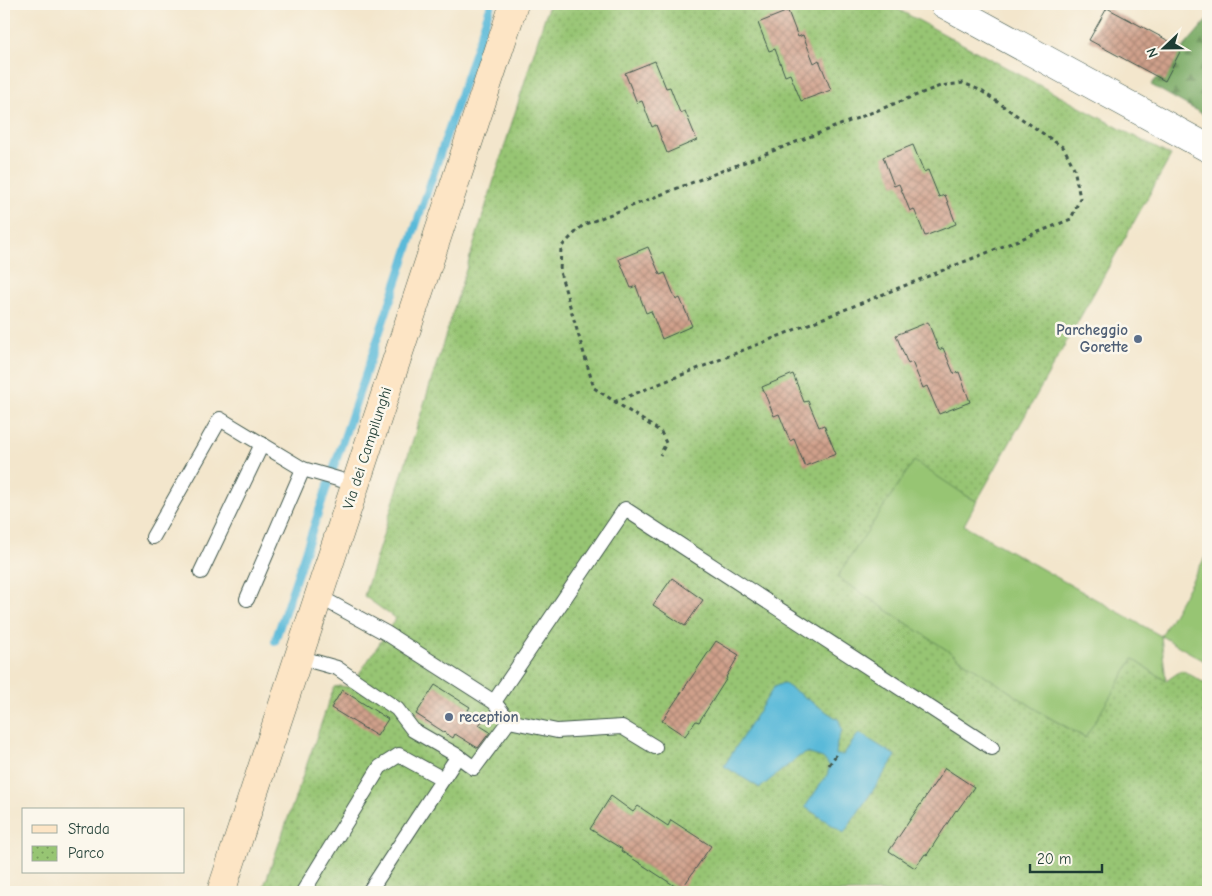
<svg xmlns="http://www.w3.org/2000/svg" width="1212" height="896" viewBox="0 0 1212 896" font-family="'Comic Neue',sans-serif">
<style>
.grass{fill:#97c573;stroke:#5b8154}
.forest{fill:url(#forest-firs);stroke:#4c744c}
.park{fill:url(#park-dots);stroke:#5b8154}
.water{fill:#5abad9;stroke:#3c7c86}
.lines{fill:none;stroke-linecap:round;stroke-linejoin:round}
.stream{stroke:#5abad9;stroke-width:8}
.building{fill:url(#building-cross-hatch)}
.lane-casing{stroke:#3f564b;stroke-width:16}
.street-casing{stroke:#3f564b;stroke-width:29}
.secondary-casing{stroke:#3f564b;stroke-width:29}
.path{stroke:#3f564b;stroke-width:3;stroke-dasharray:4 4;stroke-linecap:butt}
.lane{stroke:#fff;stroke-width:14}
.street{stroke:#fff;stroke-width:28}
.secondary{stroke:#fde5c5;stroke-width:28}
.service-dot{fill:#5c6f8a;stroke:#fbf7ec;stroke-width:2}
.labels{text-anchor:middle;stroke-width:5;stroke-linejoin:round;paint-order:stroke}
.service-label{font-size:15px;font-weight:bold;fill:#4e5e75;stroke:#fbf7ec;text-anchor:end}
.street-label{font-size:15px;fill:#1f3d34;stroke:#fbf7ec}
</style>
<defs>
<pattern id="forest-firs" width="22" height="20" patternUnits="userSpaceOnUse" patternTransform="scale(1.25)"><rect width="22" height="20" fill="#79aa65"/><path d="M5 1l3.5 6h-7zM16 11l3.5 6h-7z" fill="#638c54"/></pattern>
<pattern id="park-dots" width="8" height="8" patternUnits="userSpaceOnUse" patternTransform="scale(1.25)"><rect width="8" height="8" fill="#97c573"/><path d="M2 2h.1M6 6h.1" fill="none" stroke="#7ba15f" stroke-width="1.8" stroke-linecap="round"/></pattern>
<pattern id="building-cross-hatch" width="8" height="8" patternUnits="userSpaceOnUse" patternTransform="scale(1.25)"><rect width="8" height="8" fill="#d0a08b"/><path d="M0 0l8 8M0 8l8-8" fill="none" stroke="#a88472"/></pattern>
</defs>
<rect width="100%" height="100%" fill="#fbf7ec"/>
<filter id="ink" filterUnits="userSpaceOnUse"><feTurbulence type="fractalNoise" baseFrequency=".02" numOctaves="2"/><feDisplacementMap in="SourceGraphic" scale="10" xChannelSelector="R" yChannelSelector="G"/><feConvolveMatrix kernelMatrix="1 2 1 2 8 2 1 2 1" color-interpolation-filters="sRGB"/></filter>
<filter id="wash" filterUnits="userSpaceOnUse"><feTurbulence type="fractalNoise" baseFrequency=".0096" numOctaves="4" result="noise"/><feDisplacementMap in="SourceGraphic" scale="20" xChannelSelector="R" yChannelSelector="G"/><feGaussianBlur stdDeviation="1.12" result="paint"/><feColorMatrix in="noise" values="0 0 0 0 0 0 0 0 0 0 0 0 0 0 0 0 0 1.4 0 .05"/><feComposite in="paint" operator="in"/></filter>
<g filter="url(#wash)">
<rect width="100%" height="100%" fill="#f3e6cc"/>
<path class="grass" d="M914,460L967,496L977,501L964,525L1161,636L1208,552V663L1161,636L1166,681L1133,659L1086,738L1043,714L837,577Z"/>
<path class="forest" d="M1208,19V117L1151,85Z"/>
<path class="park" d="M549,4H888L1171,156L977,501L967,496L914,461L837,577L1043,714L1085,738L1133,659L1166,681L1182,670L1208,685V892H262L334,687L340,686L350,687L396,619L364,596Z"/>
<path class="water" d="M783,683L839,720L842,730L837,742L836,755H843L859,733L896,756L844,833L805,807L827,775L830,766L823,758L807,753L798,757L760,788L724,766L774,687Z"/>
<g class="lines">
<g class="stream">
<path d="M333,470L491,4"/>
<path d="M275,641L328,484"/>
</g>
</g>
<g id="blocks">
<g class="building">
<path d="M1107,8L1182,48L1165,81L1089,40Z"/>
<path d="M788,11L798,37L803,35L814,63L819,60L831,90L801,101L790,74L785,76L775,49L769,51L758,23Z"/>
<path d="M655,61L666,88L670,87L680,113L685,111L697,140L667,153L656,125L652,127L642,101L637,103L625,73Z"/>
<path d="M913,145L924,172L928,170L939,197L945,195L956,224L925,236L914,209L910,211L899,184L894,186L883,157Z"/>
<path d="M648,247L660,275L665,273L676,300L680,298L692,326L662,339L651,311L646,313L636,286L631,288L619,259Z"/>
<path d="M928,322L939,350L943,348L954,374L959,372L970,402L939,414L927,386L923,388L912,362L908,364L896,335Z"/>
<path d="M793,374L804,402L808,401L819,427L824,425L836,454L805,466L794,439L790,441L779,414L774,416L762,387Z"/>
<path d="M672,578L703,600L685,626L653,605Z"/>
<path d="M716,641L739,655L726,677L727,678L699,722L696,721L685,736L662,721Z"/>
<path d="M435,685L470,707L468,710L483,720L479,725L490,732L478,748L455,734L453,738L416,714Z"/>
<path d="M342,690L388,719L377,736L331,708Z"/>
<path d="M945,768L974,787L957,811L956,810L927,855L925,854L915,868L889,851Z"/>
<path d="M611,796L633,812L638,806L668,826L671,820L711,846L681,890L621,851L622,849L590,829Z"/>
</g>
</g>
</g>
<g filter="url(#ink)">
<use href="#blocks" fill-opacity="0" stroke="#3f564b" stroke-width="1"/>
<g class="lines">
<g class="lane-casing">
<g id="lane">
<path d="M153,537L220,419L303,469L355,484"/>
<path d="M201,572L262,444"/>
<path d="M247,599L303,469"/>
<path d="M298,657L337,668L397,709L413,730L458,756L474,768L509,721L494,702L386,633L318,596"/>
<path d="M494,702L625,509L992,748"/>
<path d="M509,721L557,731L622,727L655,747"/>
<path d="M303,892L380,767L399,755L443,779"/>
<path d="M369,892L458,756"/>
</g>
</g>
<g class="street-casing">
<path id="street" d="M944,4L1208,148"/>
</g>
<g class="secondary-casing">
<path id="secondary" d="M221,892L514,4"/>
</g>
<g class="path">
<path d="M614,402L1071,219L1080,198L1074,168L1064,148L980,90L963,83L940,86L583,225L561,247L560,272L594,388L661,432L666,443L660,455"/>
<path d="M829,765L836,755"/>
</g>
<use href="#lane" class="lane"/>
<use href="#street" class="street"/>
<use href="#secondary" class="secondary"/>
</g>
</g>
<g class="service-dot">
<circle cx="1138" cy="339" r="5"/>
<circle cx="449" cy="717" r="5"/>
</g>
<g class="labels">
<g class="service-label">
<text x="1128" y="335">Parcheggio<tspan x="1128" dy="17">Gorette</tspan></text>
<text x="459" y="722" text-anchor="start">reception</text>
</g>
<g class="street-label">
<text transform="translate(367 448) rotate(-72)" y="5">Via dei Campilunghi</text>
</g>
</g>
<rect width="1212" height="896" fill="none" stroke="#fbf7ec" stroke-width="20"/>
<rect x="22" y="808" width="162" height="65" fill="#fbf7ec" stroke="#a3ada2"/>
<rect x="32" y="825" width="25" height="8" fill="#fde5c5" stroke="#a3ada2"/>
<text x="68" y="834" font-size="15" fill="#1f3d34">Strada</text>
<rect x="32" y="846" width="25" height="15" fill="url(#park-dots)" stroke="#a3ada2"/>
<text x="68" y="858" font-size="15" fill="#1f3d34">Parco</text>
<g transform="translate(1164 48) rotate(248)" stroke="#fbf7ec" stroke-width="4" paint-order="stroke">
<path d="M0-4L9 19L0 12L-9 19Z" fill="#1f3d34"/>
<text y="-8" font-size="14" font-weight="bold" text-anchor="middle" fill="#1f3d34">N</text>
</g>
<path d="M1030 864v8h72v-8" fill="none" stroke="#1f3d34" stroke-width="2.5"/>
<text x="1037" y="864" font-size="15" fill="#1f3d34" stroke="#fbf7ec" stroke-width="4" paint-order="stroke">20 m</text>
</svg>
